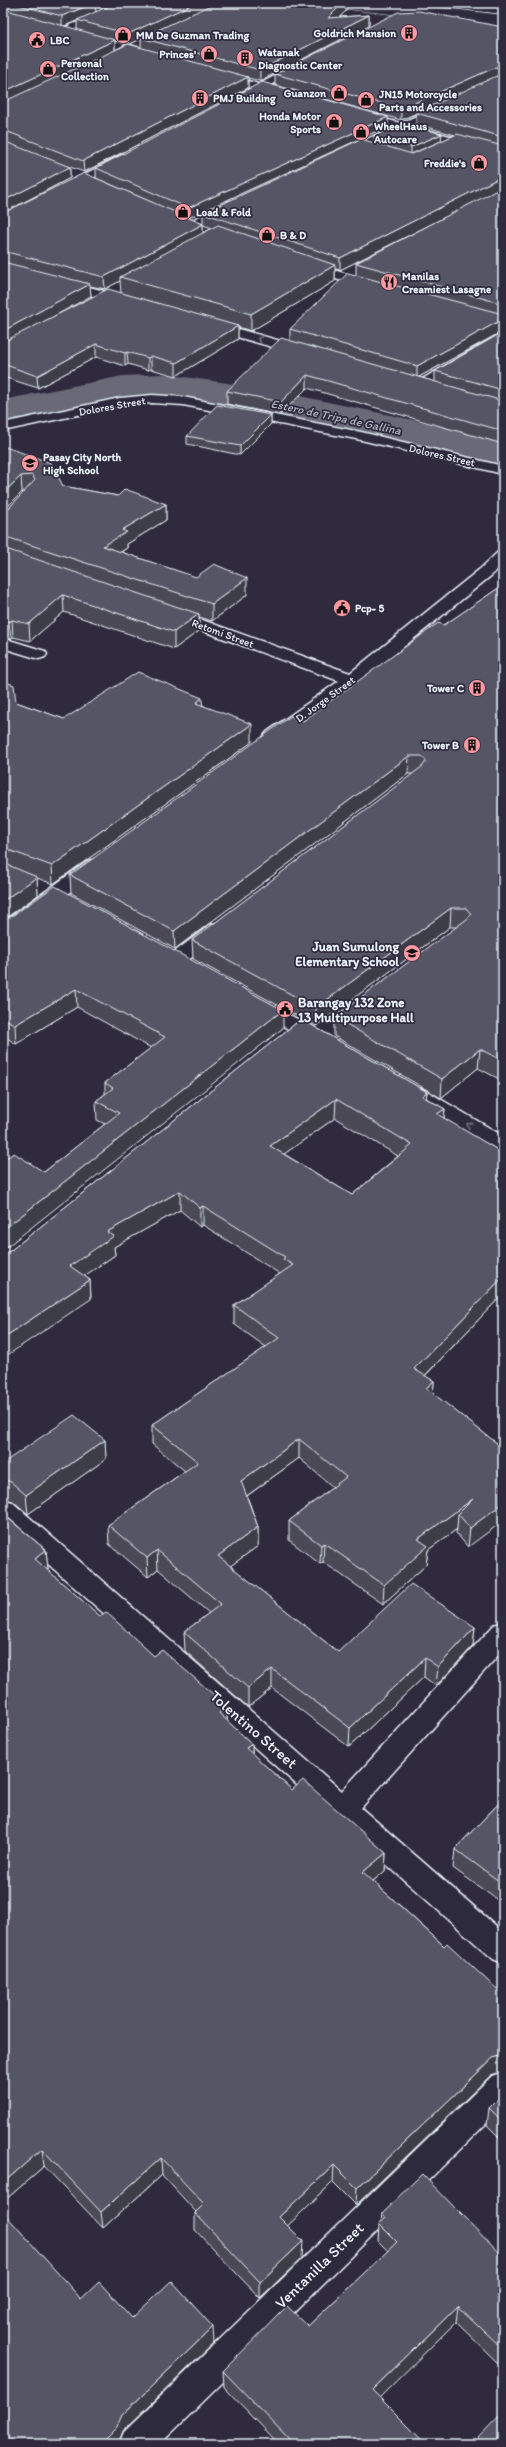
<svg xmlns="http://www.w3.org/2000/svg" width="506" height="2447" viewBox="0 0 506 2447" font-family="Itim,sans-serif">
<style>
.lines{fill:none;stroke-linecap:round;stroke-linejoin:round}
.river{fill:#696978;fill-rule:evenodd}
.minor-casing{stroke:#e8f1f8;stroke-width:3}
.major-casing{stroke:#e8f1f8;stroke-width:3}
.highway-casing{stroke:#e8f1f8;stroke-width:3}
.minor{fill:#2f2a3d;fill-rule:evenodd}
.major{fill:#2f2a3d;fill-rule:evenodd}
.highway{fill:#2f2a3d;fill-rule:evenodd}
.highway-bridge-casing{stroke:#e8f1f8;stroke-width:13;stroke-linecap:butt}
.highway-bridge{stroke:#2f2a3d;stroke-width:12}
.wall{fill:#4b4957;stroke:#e8f1f8;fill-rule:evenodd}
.shaded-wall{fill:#3d3c47;stroke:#e8f1f8}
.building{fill:#575565;stroke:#e8f1f8;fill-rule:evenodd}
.oneway{stroke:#70707e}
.labels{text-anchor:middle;stroke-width:3.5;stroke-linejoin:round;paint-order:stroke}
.far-poi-label{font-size:11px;font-weight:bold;fill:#e8f1f8;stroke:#2f2a3d;text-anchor:start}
.far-street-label{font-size:11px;fill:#e8f1f8;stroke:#2f2a3d}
.far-water-label{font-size:12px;font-style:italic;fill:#afb4be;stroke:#2f2a3d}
.poi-label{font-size:13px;font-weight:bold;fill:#e8f1f8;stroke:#2f2a3d;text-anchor:end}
.near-street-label{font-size:16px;fill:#e8f1f8;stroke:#2f2a3d}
</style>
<rect width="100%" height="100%" fill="#2f2a3d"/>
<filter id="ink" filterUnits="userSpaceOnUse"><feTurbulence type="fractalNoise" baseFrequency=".025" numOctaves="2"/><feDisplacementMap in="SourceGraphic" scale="8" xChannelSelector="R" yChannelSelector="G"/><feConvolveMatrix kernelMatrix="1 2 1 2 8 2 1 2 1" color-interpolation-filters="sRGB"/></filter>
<g filter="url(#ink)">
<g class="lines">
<path class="river" d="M163,374L262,388L503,439V467L262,416L163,400L123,402L3,428V400L123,376Z"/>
<g class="minor-casing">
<g id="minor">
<path d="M69,3H85L115,13L66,34H58V30L100,13Z"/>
<path d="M421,3H436L450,13L503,29V35L442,17L429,7L399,20L395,21L390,18Z"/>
<path d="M300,63L304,64V68L244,99H236L234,97Z"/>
<path d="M442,104L448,107L446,109L345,156H337L335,154Z"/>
<path d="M123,154L127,156V160L67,192H59L57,189Z"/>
<path d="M230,201L234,202L236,205L234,208L192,228H184L182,225Z"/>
<path d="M307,262L377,283L378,286L372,290L302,269L301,266L302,263Z"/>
<path d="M3,264L134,299L136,302L129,306L3,272Z"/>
<path d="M210,321L309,349L311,352L304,356L205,328L203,325L205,322Z"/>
<path d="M503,332V342L424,388L419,389L412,385Z"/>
<path d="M152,395L183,397L361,432L503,466V474L361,440L183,405L152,403L120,406L3,431V423L120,398Z"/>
<path d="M503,550V564L492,575L358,684L279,740H267L264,736L267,732L339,681L165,617L163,614L165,611H177L350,673L480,569L498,552Z"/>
<path d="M3,638L45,651L47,654L45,657L39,659L3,648Z"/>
<path d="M95,859L102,861L104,865L102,869L10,935L3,937V922L88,861Z"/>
<path d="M217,923L224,925L227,929L224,933L183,964L176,966L169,964L166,960L169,956L210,925Z"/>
<path d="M258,998L327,1035L330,1039L327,1043L320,1045L313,1043L251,1008L248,1004L251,1000Z"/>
<path d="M418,1088L425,1090L503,1136V1152L495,1150L411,1100L408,1095L411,1090Z"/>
<path d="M3,1499L12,1502L342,1791L494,1625L503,1622V1650L361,1808L503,1932V1963L493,1959L3,1524Z"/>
<path d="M503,2072V2107L160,2444H119L124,2432L492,2076Z"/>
</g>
</g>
<g class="major-casing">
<g id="major">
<path d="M424,3H457L503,8V14L429,6Z"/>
<path d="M220,73L287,92L289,94L283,97L216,78L215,76Z"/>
<path d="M358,112L503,150V157L354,117L352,115Z"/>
</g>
</g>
<g class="highway-casing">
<path id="highway" d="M455,3L503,5V11L460,6Z"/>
</g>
<use href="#minor" class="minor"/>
<use href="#major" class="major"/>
<use href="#highway" class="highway"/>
<g class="highway-bridge-casing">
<path id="highway-bridge" d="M347,3L503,21"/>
</g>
<use href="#highway-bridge" class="highway-bridge"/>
</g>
<g class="wall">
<path d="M3,3H346V11L339,17L369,15V25L260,81L248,78V88L84,172L70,167V178L13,208L153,203L96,178V168L388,126L188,218L203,224V213L374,143V136L441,141L455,135L416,124V114L401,120L275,85V74L503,27V331L419,377L435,382V371L503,332V444L307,388L280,415L227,404V391L290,341V329L356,275V263L479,200L340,270L335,269V281L251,331L238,327V339L176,376L151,369L148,370L128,364L125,366L96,357L38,388L3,377ZM95,5L104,9L96,12ZM77,21V30L64,26ZM141,39V47L130,44ZM115,41L126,44L115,50ZM203,225L212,228L203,233ZM120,281L121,293L56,315L91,296L90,286L105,289Z"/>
<path d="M271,415V424L240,455L187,444V436Z"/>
<path d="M3,446L63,486L118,496L166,504V520L127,544V548L121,552L247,595L212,621L199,617V631L174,649L64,612L30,641L13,637L11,639L3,637V511L8,509L24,492H22L3,511Z"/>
<path d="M503,585V1081L478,1068L441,1098L334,1036V1017L457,927H450L316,1026L193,959L192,940L413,774H408L175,949L71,893L70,875L303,721Z"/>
<path d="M3,681L16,702L64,719L203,705L252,742L53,884L37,878L38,895L6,918L283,1028L44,1172L105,1124L97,1120L96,1101L105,1094V1083L151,1048L77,1007L16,1044L3,1035Z"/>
<path d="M301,1019L427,1092L426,1098L445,1109L444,1119L503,1153V1294L425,1376L434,1381L433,1394L503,1448L468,1547L456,1533L457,1529L428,1550L426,1565L383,1604L323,1562L320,1564L289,1540V1521L333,1487L299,1458L247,1496L258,1527V1546L230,1566L338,1652L475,1627L473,1646L436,1686L424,1677L349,1747L272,1688L248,1707L185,1651L184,1632L209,1613L158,1569L148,1577L109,1544L108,1525L185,1471L152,1444V1425L266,1347L234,1324V1305L280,1274L203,1225L200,1227L180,1210L114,1247L115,1255L84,1276L90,1280L91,1299L10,1251ZM335,1118L398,1156L352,1195L284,1154Z"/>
<path d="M105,1440L106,1459L28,1514L13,1501L3,1498V1463Z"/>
<path d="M5,1515L46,1550L48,1569L47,1570L100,1616L154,1656L227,1706V1721L252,1744V1754L292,1790L386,1853L385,1871L373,1881L444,1946L503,1995V2071L491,2075L356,2205L333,2182L287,2226L302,2258L260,2298L195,2230V2213L196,2212L162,2175L103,2228L44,2166L3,2202Z"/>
<path d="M503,1799V1904L453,1868L455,1849Z"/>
<path d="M503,2094V2141L487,2125L489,2108Z"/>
<path d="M382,2213L500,2254L503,2252V2368L456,2322L379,2397L426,2444H279L224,2387L223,2371L308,2326L388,2251L378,2241L379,2224L381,2223Z"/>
</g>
<g class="shaded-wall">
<path d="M95,3L96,13L62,27V16Z"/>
<path d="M195,3H217L141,38V39L128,45V34Z"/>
<path d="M343,3H346V11L328,28V18Z"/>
<path d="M369,15V25L260,81V70Z"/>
<path d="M115,40V51L3,103V92Z"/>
<path d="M503,64V75L401,120V109Z"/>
<path d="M248,77V88L84,172L83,161Z"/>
<path d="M388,117V126L188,218V208Z"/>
<path d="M442,134L441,141L411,154V147Z"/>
<path d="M70,167V178L3,213V201Z"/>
<path d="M503,176V188L340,270V258Z"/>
<path d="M203,224V236L120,277V281L105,289L104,277Z"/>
<path d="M335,265V281L251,331V314Z"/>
<path d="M90,284L91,296L3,344V331Z"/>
<path d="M503,319V331L417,378V366Z"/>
<path d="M238,326V339L176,376V363Z"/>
<path d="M96,344V357L38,388L37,376Z"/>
<path d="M127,352L128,364L125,366V353Z"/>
<path d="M151,356V369L148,370V358Z"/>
<path d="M307,375V388L280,415L281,402Z"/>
<path d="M271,415V424L240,455V446Z"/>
<path d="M21,476L22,492L3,511V493Z"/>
<path d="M166,504V520L127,544V548L103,563V546L122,530Z"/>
<path d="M247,578V595L212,621V604Z"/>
<path d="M63,595L64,612L30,641L29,624Z"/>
<path d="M199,614V631L174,649V632Z"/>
<path d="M12,620L13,637L11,639L9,622Z"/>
<path d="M202,698L203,716L196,703Z"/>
<path d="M252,724V742L53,884L52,866Z"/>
<path d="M409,756L408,774L175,949L174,931Z"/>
<path d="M37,877L38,895L3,920V901Z"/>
<path d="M451,908L450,927L316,1026V1008Z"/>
<path d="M76,989L77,1007L16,1044L15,1025Z"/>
<path d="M283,1010V1028L3,1250V1230Z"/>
<path d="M480,1049L478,1068L441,1098L442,1079Z"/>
<path d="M427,1092L425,1111L422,1096Z"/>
<path d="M336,1099L335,1118L270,1164V1146Z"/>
<path d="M445,1109L443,1128L437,1114Z"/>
<path d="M180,1191V1210L114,1247L115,1255L71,1285L70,1266L107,1232Z"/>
<path d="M203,1206V1225L200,1227V1208Z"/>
<path d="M503,1277V1294L413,1388L414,1369Z"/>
<path d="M90,1280L91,1299L3,1358V1338Z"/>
<path d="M434,1381L433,1400L426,1388Z"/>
<path d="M299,1439V1458L241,1500V1481Z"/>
<path d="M105,1440L106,1459L28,1514L26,1495Z"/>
<path d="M473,1499L458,1514L457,1529L428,1550L426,1565L383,1604L384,1585L418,1539Z"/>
<path d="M503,1503V1521L468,1547L470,1528Z"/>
<path d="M258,1527V1546L218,1575V1556Z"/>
<path d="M324,1543L323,1562L320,1564L321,1545Z"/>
<path d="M46,1550L48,1569L36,1577L35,1559Z"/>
<path d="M157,1550L158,1569L148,1577L147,1558Z"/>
<path d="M475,1627L473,1646L436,1686L438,1667Z"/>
<path d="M425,1658L424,1677L349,1747L350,1728Z"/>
<path d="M272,1669V1688L248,1707V1688Z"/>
<path d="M227,1706V1725L219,1713Z"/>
<path d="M252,1744V1762L246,1748Z"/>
<path d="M386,1853L385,1871L362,1890L363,1872Z"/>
<path d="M503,2054V2071L491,2075L356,2205L357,2188L493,2058Z"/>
<path d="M42,2149L44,2166L3,2202V2183Z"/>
<path d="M161,2158L162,2175L103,2228L101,2212Z"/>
<path d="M334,2165L333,2182L279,2234V2217Z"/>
<path d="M303,2241L302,2258L260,2298V2282Z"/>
<path d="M458,2306L456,2322L371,2406L372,2390Z"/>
<path d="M213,2327L214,2343L123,2431L118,2444H101L122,2415Z"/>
</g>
<g class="building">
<path d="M11,3H94L62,16Z"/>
<path d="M116,3H195L128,34L77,20Z"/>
<path d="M215,3H343L328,18L369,15L260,70L141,38Z"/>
<path d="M3,9L115,40L3,92Z"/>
<path d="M419,11L503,27V64L401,109L275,74L398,12Z"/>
<path d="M128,44L248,77L83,161L3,130V102Z"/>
<path d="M503,73V137L416,113Z"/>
<path d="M262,82L388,117L188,208L96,168Z"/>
<path d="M403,123L442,134L411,147L374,136Z"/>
<path d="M457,134L503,146V176L340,258L203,213L361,139L412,154Z"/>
<path d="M3,141L70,167L3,201Z"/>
<path d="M84,173L203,224L104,277L3,251V213Z"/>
<path d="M503,187V304L356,263Z"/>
<path d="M218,225L335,265L251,314L120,277Z"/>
<path d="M3,262L90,284L3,331Z"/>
<path d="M348,273L503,314V319L417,366L290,329Z"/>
<path d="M108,289L238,326L176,363L151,356L148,358L127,352L125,353L96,344L37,376L3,364V342Z"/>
<path d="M503,332V390L435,371Z"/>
<path d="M281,338L503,401V431L307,375L281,402L227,391Z"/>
<path d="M217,405L271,415L240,446L187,436Z"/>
<path d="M3,446L51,463L63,486L118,496L125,489L166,504L122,530L127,532L103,546L196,577L214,564L247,578L212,604L3,536V511L8,509L35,480L32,475L21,476L3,493Z"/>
<path d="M3,548L199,614L174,632L63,595L29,624L12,620L9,622L3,620Z"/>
<path d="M503,585V1061L480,1049L442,1079L334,1017L467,919L471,914L466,908H451L316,1008L192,940L423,766L426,761L422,756H409L174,931L70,875L291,716L303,721L438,623L444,625Z"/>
<path d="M138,672L202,698L196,703L252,724L52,866L3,848V681L14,685L16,702L64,719Z"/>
<path d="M3,863L37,877L3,901Z"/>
<path d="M55,886L283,1010L3,1230V1160L14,1153L44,1172L119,1113L96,1101L113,1088L105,1083L165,1037L76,989L15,1025L3,1017V918H9Z"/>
<path d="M301,1019L427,1092L422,1096L445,1109L437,1114L503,1153V1277L414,1369L434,1381L426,1388L503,1448V1503L470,1528L458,1514L473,1499L418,1539L428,1546L384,1585L324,1543L321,1545L289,1521L346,1477L299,1439L241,1481L258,1527L218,1556L338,1652L411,1584L475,1627L438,1667L425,1658L350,1728L272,1669L248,1688L184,1632L221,1604L157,1550L147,1558L108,1525L198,1462L152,1425L279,1338L234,1305L293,1265L283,1259L285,1257L203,1206L200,1208L180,1191L107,1232L114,1236L70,1266L90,1280L3,1338V1253L10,1251ZM336,1099L412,1145L352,1195L270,1146Z"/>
<path d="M74,1415L105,1440L26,1495L11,1482L3,1479V1463Z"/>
<path d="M3,1514L46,1550L35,1559L100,1616L106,1612L154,1656L162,1650L227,1706L219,1713L252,1744L246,1748L292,1790L303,1780L386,1853L363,1872L444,1946L447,1943L503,1995V2054L493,2058L357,2188L334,2165L279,2217L303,2241L260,2282L195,2213L204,2204L161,2158L101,2212L42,2149L3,2183Z"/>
<path d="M503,1799V1884L455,1849Z"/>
<path d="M503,2094V2122L489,2108Z"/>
<path d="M422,2174L500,2254L503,2252V2349L458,2306L372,2390L426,2444H294L223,2371L287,2306L308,2326L397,2242L379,2224L386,2218L382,2213Z"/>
<path d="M3,2212L81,2299L99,2282L132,2318L171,2281L213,2327L122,2415L116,2429L101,2444H3Z"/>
<path d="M503,2412V2444H472Z"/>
</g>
<defs><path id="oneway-chevron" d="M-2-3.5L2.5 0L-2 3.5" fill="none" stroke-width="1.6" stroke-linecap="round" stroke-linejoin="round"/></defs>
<g class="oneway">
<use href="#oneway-chevron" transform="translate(260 339) rotate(-164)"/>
<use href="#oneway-chevron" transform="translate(469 1125) rotate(-150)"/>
</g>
</g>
<defs>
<g id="building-disc" transform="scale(0.9)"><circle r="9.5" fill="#ff9aa2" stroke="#2f2a3d"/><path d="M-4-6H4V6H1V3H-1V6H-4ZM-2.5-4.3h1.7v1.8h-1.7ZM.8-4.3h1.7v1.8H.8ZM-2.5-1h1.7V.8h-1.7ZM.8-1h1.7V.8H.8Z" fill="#111"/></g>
<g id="shop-disc" transform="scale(0.9)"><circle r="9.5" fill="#ff9aa2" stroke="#2f2a3d"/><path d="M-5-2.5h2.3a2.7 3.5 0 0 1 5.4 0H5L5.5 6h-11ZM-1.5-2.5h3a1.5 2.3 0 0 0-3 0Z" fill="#111"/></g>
<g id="civic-disc" transform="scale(0.9)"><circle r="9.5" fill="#ff9aa2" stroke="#2f2a3d"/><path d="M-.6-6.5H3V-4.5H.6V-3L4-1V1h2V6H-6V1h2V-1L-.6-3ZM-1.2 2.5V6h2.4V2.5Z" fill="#111"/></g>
<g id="restaurant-disc" transform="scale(0.9)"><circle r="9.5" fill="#ff9aa2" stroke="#2f2a3d"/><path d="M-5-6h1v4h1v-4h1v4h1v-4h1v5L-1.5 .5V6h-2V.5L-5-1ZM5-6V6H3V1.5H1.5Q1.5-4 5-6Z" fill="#111"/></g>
<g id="school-disc" transform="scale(0.9)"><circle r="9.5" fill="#ff9aa2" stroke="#2f2a3d"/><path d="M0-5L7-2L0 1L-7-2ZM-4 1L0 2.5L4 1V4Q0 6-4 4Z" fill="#111"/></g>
</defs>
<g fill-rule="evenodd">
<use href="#building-disc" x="409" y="33"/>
<use href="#shop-disc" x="123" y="35"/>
<use href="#civic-disc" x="37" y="40"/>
<use href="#shop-disc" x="209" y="54"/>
<use href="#building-disc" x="245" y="58"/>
<use href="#shop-disc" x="48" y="69"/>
<use href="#shop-disc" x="339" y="93"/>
<use href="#building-disc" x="200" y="98"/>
<use href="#shop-disc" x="366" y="100"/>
<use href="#shop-disc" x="334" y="122"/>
<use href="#shop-disc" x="361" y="132"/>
<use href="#shop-disc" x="479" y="163"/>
<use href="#shop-disc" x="183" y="212"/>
<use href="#shop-disc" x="267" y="235"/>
<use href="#restaurant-disc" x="389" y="282"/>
<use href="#school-disc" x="30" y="463"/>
<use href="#civic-disc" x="342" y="608"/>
<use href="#building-disc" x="477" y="688"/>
<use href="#building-disc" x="472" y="745"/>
<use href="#school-disc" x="412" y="953"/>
<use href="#civic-disc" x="285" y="1009"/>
</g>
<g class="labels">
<g class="far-poi-label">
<text x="396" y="37" text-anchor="end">Goldrich Mansion</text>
<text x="136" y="39">MM De Guzman Trading</text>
<text x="50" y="44">LBC</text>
<text x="258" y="56">Watanak<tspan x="258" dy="13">Diagnostic Center</tspan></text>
<text x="196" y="58" text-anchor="end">Princes'</text>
<text x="61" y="67">Personal<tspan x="61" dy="13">Collection</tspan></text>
<text x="326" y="97" text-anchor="end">Guanzon</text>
<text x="379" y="98">JN15 Motorcycle<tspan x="379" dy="13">Parts and Accessories</tspan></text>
<text x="213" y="102">PMJ Building</text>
<text x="321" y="120" text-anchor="end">Honda Motor<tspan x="321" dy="13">Sports</tspan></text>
<text x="374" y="130">WheelHaus<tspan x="374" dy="13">Autocare</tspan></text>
<text x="466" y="167" text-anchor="end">Freddie's</text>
<text x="196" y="216">Load &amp; Fold</text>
<text x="280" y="239">B &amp; D</text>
<text x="402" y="280">Manilas<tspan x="402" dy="13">Creamiest Lasagne</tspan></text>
<text x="43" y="461">Pasay City North<tspan x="43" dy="13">High School</tspan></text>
<text x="355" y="612">Pcp- 5</text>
<text x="464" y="692" text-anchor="end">Tower C</text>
<text x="459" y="749" text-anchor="end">Tower B</text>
</g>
<g class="far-street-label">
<text transform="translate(112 406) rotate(-10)" y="4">Dolores Street</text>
<text transform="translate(442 455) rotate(13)" y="4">Dolores Street</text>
<text transform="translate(223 633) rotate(20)" y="4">Retomi Street</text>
<text transform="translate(325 699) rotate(-36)" y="4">D. Jorge Street</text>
</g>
<g class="far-water-label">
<text transform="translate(336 417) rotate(12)" y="4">Estero de Tripa de Gallina</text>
</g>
<g class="poi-label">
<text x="399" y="951">Juan Sumulong<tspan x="399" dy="15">Elementary School</tspan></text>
<text x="298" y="1007" text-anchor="start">Barangay 132 Zone<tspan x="298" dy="15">13 Multipurpose Hall</tspan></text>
</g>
<g class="near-street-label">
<text transform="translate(254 1729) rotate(41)" y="6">Tolentino Street</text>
<text transform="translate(319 2265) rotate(-44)" y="6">Ventanilla Street</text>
</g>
</g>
<rect width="506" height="2447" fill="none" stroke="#2f2a3d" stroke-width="16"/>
<rect x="8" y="8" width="490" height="2431" fill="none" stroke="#e8f1f8" stroke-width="1.5" filter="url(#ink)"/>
</svg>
